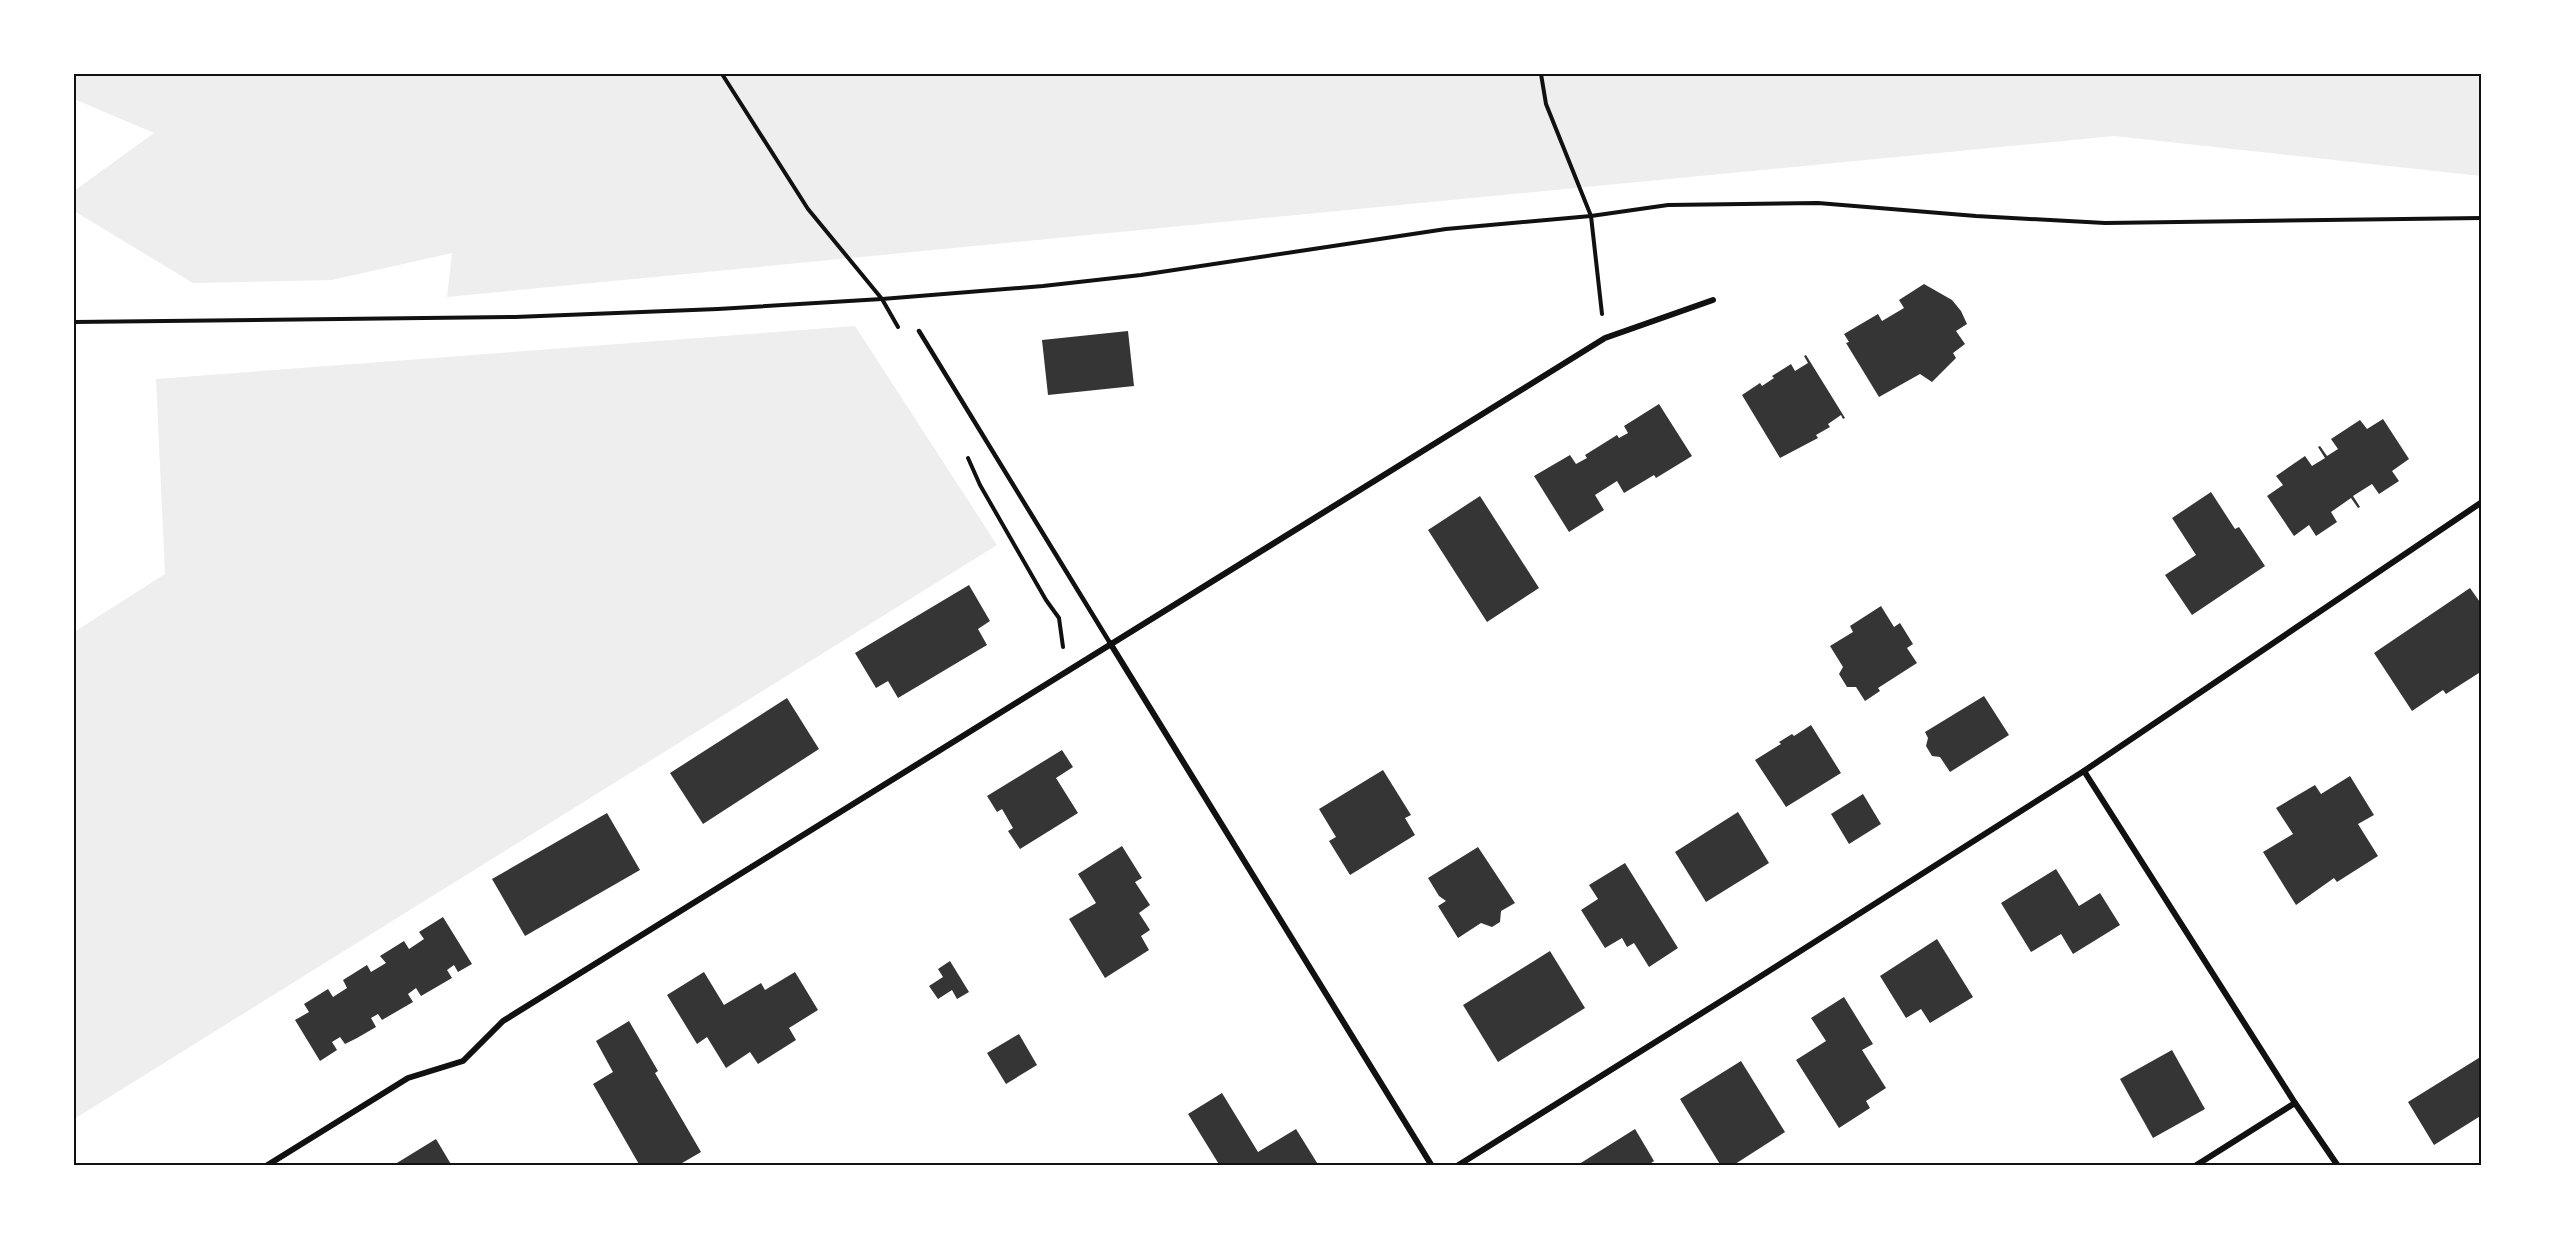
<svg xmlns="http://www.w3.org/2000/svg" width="2555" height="1239" viewBox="0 0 2555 1239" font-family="Figtree,sans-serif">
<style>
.green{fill:#eee}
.building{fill:#353535}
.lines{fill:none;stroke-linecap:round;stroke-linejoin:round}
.path{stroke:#111;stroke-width:4}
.service{stroke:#111;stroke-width:4.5}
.minor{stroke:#111;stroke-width:6}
.neatline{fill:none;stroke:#111;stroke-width:2}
</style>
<rect width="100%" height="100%" fill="#fff"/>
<g class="green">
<path d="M74,74H2482L2481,176L2114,136L447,297L452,253L332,280L193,283L74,211V191L154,133L74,99Z"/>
<path d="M855,326L997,545L74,1119V632L165,574L156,379Z"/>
</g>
<g class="building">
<path d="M1924,284L1952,300L1961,311L1967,324L1956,331L1965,344L1953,353L1956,358L1932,382L1920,374L1879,397L1846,343L1849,342L1844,334L1878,314L1882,321L1904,308L1899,300Z"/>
<path d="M1128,331L1134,386L1048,395L1042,340Z"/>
<path d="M1806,355L1845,418L1843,419L1841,415L1828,424L1830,427L1816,435L1818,438L1780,458L1742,395L1760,383L1762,386L1774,378L1772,376L1791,364L1795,371L1808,363L1804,356Z"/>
<path d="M1659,404L1692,456L1656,478L1654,475L1624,493L1617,481L1595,495L1604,510L1569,532L1534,476L1570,455L1576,464L1587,458L1585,455L1617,435L1619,438L1628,433L1624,426Z"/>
<path d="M2383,419L2409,459L2392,471L2399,481L2379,494L2372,484L2353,496L2360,507L2358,508L2351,498L2331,512L2337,522L2316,536L2309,525L2294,536L2267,496L2283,485L2276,476L2305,456L2312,466L2325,458L2318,447L2320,446L2327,456L2338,449L2331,439L2360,420L2367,429Z"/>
<path d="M2211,492L2235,529L2239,527L2265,566L2192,615L2165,575L2196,555L2172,518Z"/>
<path d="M1480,496L1539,588L1487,622L1428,530Z"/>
<path d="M969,585L990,621L978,629L987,645L898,698L888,681L876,688L855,653Z"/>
<path d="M2470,588L2482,605V671L2446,694L2443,690L2412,711L2374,653Z"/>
<path d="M1881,606L1894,627L1900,623L1913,644L1907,648L1917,663L1878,688L1880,691L1865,701L1856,687H1847L1839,674L1843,667L1830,646L1853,632L1850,626Z"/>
<path d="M1984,696L2009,735L1950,772L1940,757L1932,756L1926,746L1928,738L1925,732Z"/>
<path d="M787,698L819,749L703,824L670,773Z"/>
<path d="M1811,725L1841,773L1786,807L1755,760L1781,744L1779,742L1792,734L1794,736Z"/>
<path d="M1062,750L1073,767L1056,778L1078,813L1020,849L1008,831L1013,828L1002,809L997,812L987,796Z"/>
<path d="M1383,770L1411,815L1405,818L1415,835L1350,875L1329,841L1336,837L1319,809Z"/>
<path d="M2350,776L2374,815L2358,824L2378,856L2337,882L2334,878L2296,905L2263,852L2293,834L2276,808L2315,785L2321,794Z"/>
<path d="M1863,794L1881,824L1849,844L1831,814Z"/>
<path d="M1738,812L1769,863L1706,902L1675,852Z"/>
<path d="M607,813L640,870L525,936L492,879Z"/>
<path d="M1122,846L1142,878L1135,882L1150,905L1139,913L1150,930L1141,936L1149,950L1105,978L1069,919L1096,903L1078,874Z"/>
<path d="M1478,847L1515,903L1501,911L1500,922L1492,927L1481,923L1458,938L1438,906L1446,901L1439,896L1428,878Z"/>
<path d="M1625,863L1678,948L1649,967L1634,943L1627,947L1622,938L1605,948L1581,910L1598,899L1589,885Z"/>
<path d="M2056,869L2079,906L2100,893L2120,925L2073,954L2061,934L2031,952L2001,903Z"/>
<path d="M443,917L472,964L458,972L454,965L447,970L452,978L421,996L416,988L408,994L413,1002L382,1020L378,1014L371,1018L376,1027L357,1038L345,1044L340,1037L332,1042L337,1050L320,1061L295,1020L309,1012L304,1004L328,989L333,997L347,988L343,980L367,965L371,972L386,963L380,956L404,941L409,949L424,939L419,932Z"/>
<path d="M1937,939L1973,997L1930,1023L1921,1009L1906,1018L1880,976Z"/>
<path d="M1550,951L1585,1008L1498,1062L1463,1005Z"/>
<path d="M950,961L969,992L957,999L952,990L938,999L929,986L943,977L938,969Z"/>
<path d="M704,972L724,1005L761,983L765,990L795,972L818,1010L789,1028L796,1040L758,1064L750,1052L726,1068L707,1037L697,1044L667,995Z"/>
<path d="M1844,997L1873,1044L1862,1050L1886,1088L1866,1101L1870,1108L1839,1128L1796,1060L1826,1041L1811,1018Z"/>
<path d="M629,1021L658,1071L655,1073L701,1152L677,1166H640L593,1084L613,1072L596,1041Z"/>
<path d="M1019,1034L1037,1065L1006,1084L987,1053Z"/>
<path d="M2172,1050L2205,1109L2153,1138L2120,1079Z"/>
<path d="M2482,1056V1115L2434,1145L2408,1102Z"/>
<path d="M1741,1061L1785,1132L1732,1166H1721L1680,1099Z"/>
<path d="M1222,1093L1258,1152L1296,1129L1319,1166H1220L1188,1114Z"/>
<path d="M1635,1129L1654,1161L1647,1166H1576Z"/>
<path d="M436,1139L452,1166H392Z"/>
</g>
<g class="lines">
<g class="path">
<path d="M722,74L808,209L882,299L898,327"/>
<path d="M1541,74L1546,104L1591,216L1602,314"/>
<path d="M74,322L515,317L718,309L882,299L1043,286L1141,275L1446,229L1591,216L1668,205L1818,203L1976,216L2105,223L2482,218"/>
<path d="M968,458L980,485L1046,600L1059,618L1063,647"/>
</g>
<path class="service" d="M919,331L1110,643"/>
<g class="minor">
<path d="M1110,643L1432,1166"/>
<path d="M2084,771L2295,1103L2338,1166"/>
<path d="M266,1166L408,1078L463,1061L503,1021L1605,338L1713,300"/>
<path d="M1457,1166L1750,983L2084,771L2482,502"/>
<path d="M2195,1166L2295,1103"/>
</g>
</g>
<rect width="2555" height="1239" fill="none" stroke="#ffffff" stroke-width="150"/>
<rect x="75" y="75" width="2405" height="1089" class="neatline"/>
</svg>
